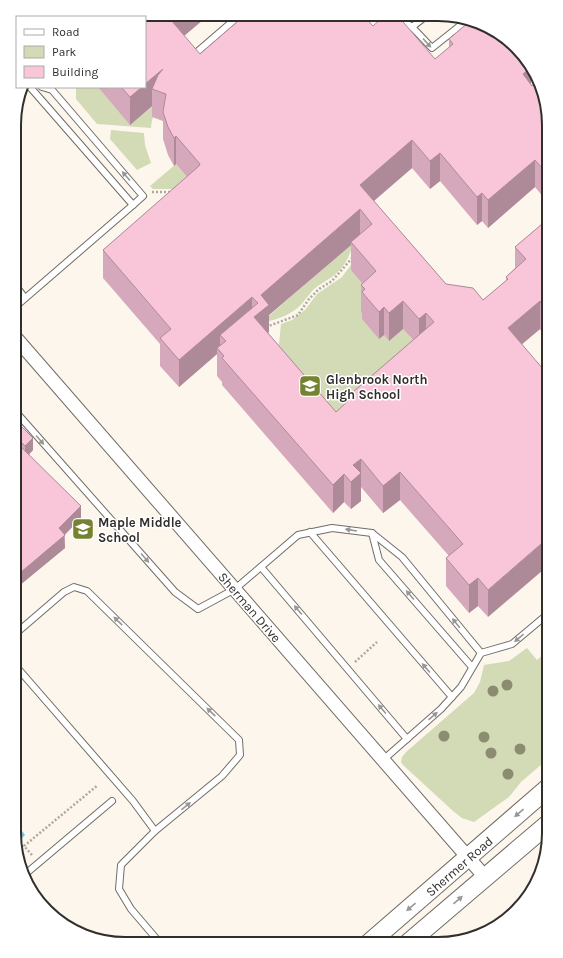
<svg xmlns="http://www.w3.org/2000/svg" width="563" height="958" viewBox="0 0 563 958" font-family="Karla,sans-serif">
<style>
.green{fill:#d2dbb5}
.water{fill:#7cc3da}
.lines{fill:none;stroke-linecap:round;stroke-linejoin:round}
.service-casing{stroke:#716c65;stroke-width:8}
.minor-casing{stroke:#716c65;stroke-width:15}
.secondary-casing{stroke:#716c65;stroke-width:20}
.path{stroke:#ada8a1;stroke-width:2.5;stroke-dasharray:2 2;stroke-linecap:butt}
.service{stroke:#fff;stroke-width:6}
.minor{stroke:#fff;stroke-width:13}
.secondary{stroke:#fff;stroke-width:18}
.tree{fill:#8b8c70}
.wall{fill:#d5a9bb;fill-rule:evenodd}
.shaded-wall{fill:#ae8a98}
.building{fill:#f8c5d9;stroke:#ae8a98;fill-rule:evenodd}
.oneway{fill:#989796}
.labels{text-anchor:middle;stroke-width:3;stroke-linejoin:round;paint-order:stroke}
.poi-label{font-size:13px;font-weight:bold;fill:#312f2c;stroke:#fff;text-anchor:start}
.street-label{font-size:13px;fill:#312f2c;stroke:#fff}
.rim{fill:none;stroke:#312f2c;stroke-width:2}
</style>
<rect width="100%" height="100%" fill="#fcf6ed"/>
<g class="green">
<path d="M76,87H98L164,96C157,107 152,115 151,128L97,124L76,99Z"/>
<path d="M111,130L144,133L145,145L151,163L137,170L110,139Z"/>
<path d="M176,164L197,189H153L150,186Z"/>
<path d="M352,243C352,255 342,270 332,277C326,281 320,284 314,289C306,297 301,308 290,313C282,318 270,321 261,323Z"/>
<path d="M353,262L376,299L361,312L379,339L384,335L389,341L403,329L419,347L346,426L274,355L279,344L281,324L292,320L305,310L317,294L342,277Z"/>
<path d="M527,648L537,660L549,650V758L521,782L509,797L474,822L462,818L453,811L403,765L401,762L402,757L406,752L474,693L480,682L484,665L509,661Z"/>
</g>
<path class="water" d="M14,820L25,835L16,844L14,833Z"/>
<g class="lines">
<g class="service-casing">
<g id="service">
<path d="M396,16L412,27"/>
<path d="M426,16L412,27L432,48L467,20"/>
<path d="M197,52L240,15"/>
<path d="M42,87L52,90L143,196L133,205"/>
<path d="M15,285L25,298"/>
<path d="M15,307L133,205L30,87"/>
<path d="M15,411L175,592L198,609L235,589L298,535L332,528L372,533L402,557L481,653"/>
<path d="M310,532L452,697"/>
<path d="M372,533L379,560L472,667"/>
<path d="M261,567L407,739"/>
<path d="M14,635L64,592L74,587L87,591L239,740L240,755L222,776L155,831"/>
<path d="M14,664L133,801L155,831L121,865L119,889L131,909L160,943"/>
<path d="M383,760L441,709L461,687L481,653L512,644L549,613"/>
<path d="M23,876L112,801"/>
</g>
</g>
<g class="minor-casing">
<path id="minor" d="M15,337L485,877"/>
</g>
<g class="secondary-casing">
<g id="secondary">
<path d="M368,944L549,787"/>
<path d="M407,944L549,823"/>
</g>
</g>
<g class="path">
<path d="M152,192H173"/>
<path d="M266,327L298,315L309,299L319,289L332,281L353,257"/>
<path d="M355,662L377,642"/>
<path d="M32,855L24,846L98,785"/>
</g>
<use href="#service" class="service"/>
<use href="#minor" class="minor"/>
<use href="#secondary" class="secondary"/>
</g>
<g class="tree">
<circle cx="507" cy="685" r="5.5"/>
<circle cx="493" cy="691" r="5.5"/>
<circle cx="444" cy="736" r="5.5"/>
<circle cx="484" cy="737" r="5.5"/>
<circle cx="520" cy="749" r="5.5"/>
<circle cx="491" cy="753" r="5.5"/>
<circle cx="508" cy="774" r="5.5"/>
</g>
<g class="wall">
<path d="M373,26L435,59L449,47V39L531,70V84L549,125V204L535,187L488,228L482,221L477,225L440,181L430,189L412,168L374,201L446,284L483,300L506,281V277L515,268V247L549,218V327L542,333L540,329L522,344L488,617L478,606L469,613L446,586V558L449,556L400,500L383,513L361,487V501L351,509L344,502L333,513L222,385V382L217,376V354L179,387L160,366V344L103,278V250L187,177L176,164L174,166L168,155L163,139V121L152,117V106L130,125L98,87H145L184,36L200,54ZM351,245V270L362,283L361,285V312L362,314V319L379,339L384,335L389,341L403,329L413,340L346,398V403L336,412L268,333L269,332V315Z"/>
<path d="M15,420L33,450L29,454L81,518L65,535V548L14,590Z"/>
</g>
<g class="shaded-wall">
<path d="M177,14L209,15L171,47V20Z"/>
<path d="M530,68L531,70V95L523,74Z"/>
<path d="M163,69L152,89V106L130,125V97L142,87H145V84Z"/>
<path d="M176,136V164L174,166V138Z"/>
<path d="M412,140V168L362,211L360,185Z"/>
<path d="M440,153V181L430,189V161Z"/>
<path d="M535,160V187L488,228V200Z"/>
<path d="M482,193V221L477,225V197Z"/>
<path d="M360,209V237L351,242V245L269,315V332L254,345V317L261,295Z"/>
<path d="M252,297V324L226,341L220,335V352L217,348V354L179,387V360Z"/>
<path d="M549,300V327L542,333V305Z"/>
<path d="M403,301V329L389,341V313Z"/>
<path d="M540,301V329L508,356V328Z"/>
<path d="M384,307V335L379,339V312Z"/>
<path d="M426,313V340L419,347V319Z"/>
<path d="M33,438V450L25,459V446Z"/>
<path d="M361,459V501L351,509V482L353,465Z"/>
<path d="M400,472V500L383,513V486Z"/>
<path d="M344,474V502L333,513V485Z"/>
<path d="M81,506V518L64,535L65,548L14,590V578L59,528Z"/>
<path d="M549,537V565L488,617V590Z"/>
<path d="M478,578V606L469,613V585Z"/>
</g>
<g class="building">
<path d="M125,14H177L171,20L200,54L245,15L364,16L373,26L384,16H398L435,59L453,44L449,39L470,21L506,37L530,68L523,74L532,86L538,80L541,83L549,125V176L535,160L488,200L482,193L477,197L440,153L430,161L412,140L360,185L446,284L473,288L483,300L508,279L506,277L526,259L515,247L549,218V300L542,305L540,301L508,328L543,369L545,368L549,374V537L488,590L478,578L469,585L446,558L463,544L400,472L383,486L361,459L353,465L361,473L351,482L344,474L333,485L222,358L224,356L217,348L226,341L220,335L258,303L252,297L179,360L160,338L171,329L103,250L199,166L200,164L176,136L174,138L168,127L163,112L166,94L152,89L158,75L163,69L145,84V17H110ZM360,209L372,224L351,242L376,271L361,285L365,289L362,292L379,312L384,307L389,313L403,301L419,319L426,313L434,322L346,398L348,401L336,412L254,317L269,305L261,295Z"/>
<path d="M121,87H142L130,97Z"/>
<path d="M15,420L33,438L25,446L21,442L19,445L81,506L59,528L65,535L14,578Z"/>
</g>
<defs><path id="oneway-solid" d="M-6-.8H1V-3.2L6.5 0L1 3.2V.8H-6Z"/></defs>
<g class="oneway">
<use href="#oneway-solid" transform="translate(427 43) rotate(48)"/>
<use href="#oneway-solid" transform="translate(126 176) rotate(-131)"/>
<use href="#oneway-solid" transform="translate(40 440) rotate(49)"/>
<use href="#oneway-solid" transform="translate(351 530) rotate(-171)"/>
<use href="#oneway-solid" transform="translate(145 558) rotate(49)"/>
<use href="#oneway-solid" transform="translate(410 595) rotate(-131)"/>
<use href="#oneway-solid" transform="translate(298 610) rotate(-130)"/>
<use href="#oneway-solid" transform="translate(118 621) rotate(-136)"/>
<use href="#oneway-solid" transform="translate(456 623) rotate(-129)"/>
<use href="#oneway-solid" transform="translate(519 638) rotate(140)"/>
<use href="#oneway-solid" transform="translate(426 668) rotate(-131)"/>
<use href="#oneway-solid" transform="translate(382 709) rotate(-130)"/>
<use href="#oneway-solid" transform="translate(211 712) rotate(-136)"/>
<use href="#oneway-solid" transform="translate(433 716) rotate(-41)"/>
<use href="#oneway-solid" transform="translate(186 806) rotate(-39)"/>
<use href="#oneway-solid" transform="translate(519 813) rotate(139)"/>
<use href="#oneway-solid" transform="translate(458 900) rotate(-41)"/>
<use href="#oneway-solid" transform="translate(411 907) rotate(139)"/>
</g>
<defs>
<g id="school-square" transform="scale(1.15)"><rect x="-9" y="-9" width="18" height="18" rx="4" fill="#758331" stroke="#fff"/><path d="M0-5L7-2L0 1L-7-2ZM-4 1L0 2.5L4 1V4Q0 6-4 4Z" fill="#fff"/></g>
</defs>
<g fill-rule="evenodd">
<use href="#school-square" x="310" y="386"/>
<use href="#school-square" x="83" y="529"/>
</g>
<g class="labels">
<g class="poi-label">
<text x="326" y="384">Glenbrook North<tspan x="326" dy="15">High School</tspan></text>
<text x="98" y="527">Maple Middle<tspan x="98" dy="15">School</tspan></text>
</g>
<g class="street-label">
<text transform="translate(250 607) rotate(49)" y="5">Sherman Drive</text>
<text transform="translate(459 866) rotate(-41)" y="5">Shermer Road</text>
</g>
</g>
<path d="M0 0H563V958H0ZM125 21H438A104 104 0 0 1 542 125V833A104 104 0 0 1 438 937H125A104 104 0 0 1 21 833V125A104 104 0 0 1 125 21Z" fill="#fff" fill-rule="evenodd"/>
<path class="rim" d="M125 21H438A104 104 0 0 1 542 125V833A104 104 0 0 1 438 937H125A104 104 0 0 1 21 833V125A104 104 0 0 1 125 21Z"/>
<rect x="16" y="16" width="130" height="72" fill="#ffffff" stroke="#adacab"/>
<rect x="24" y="29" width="20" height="6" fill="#ffffff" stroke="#adacab"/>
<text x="52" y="36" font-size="12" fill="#312f2c">Road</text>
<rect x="24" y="46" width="20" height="12" fill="#d2dbb5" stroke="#adacab"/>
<text x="52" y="56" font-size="12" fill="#312f2c">Park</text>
<rect x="24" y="66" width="20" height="12" fill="#f8c5d9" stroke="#adacab"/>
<text x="52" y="76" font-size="12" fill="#312f2c">Building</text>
</svg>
